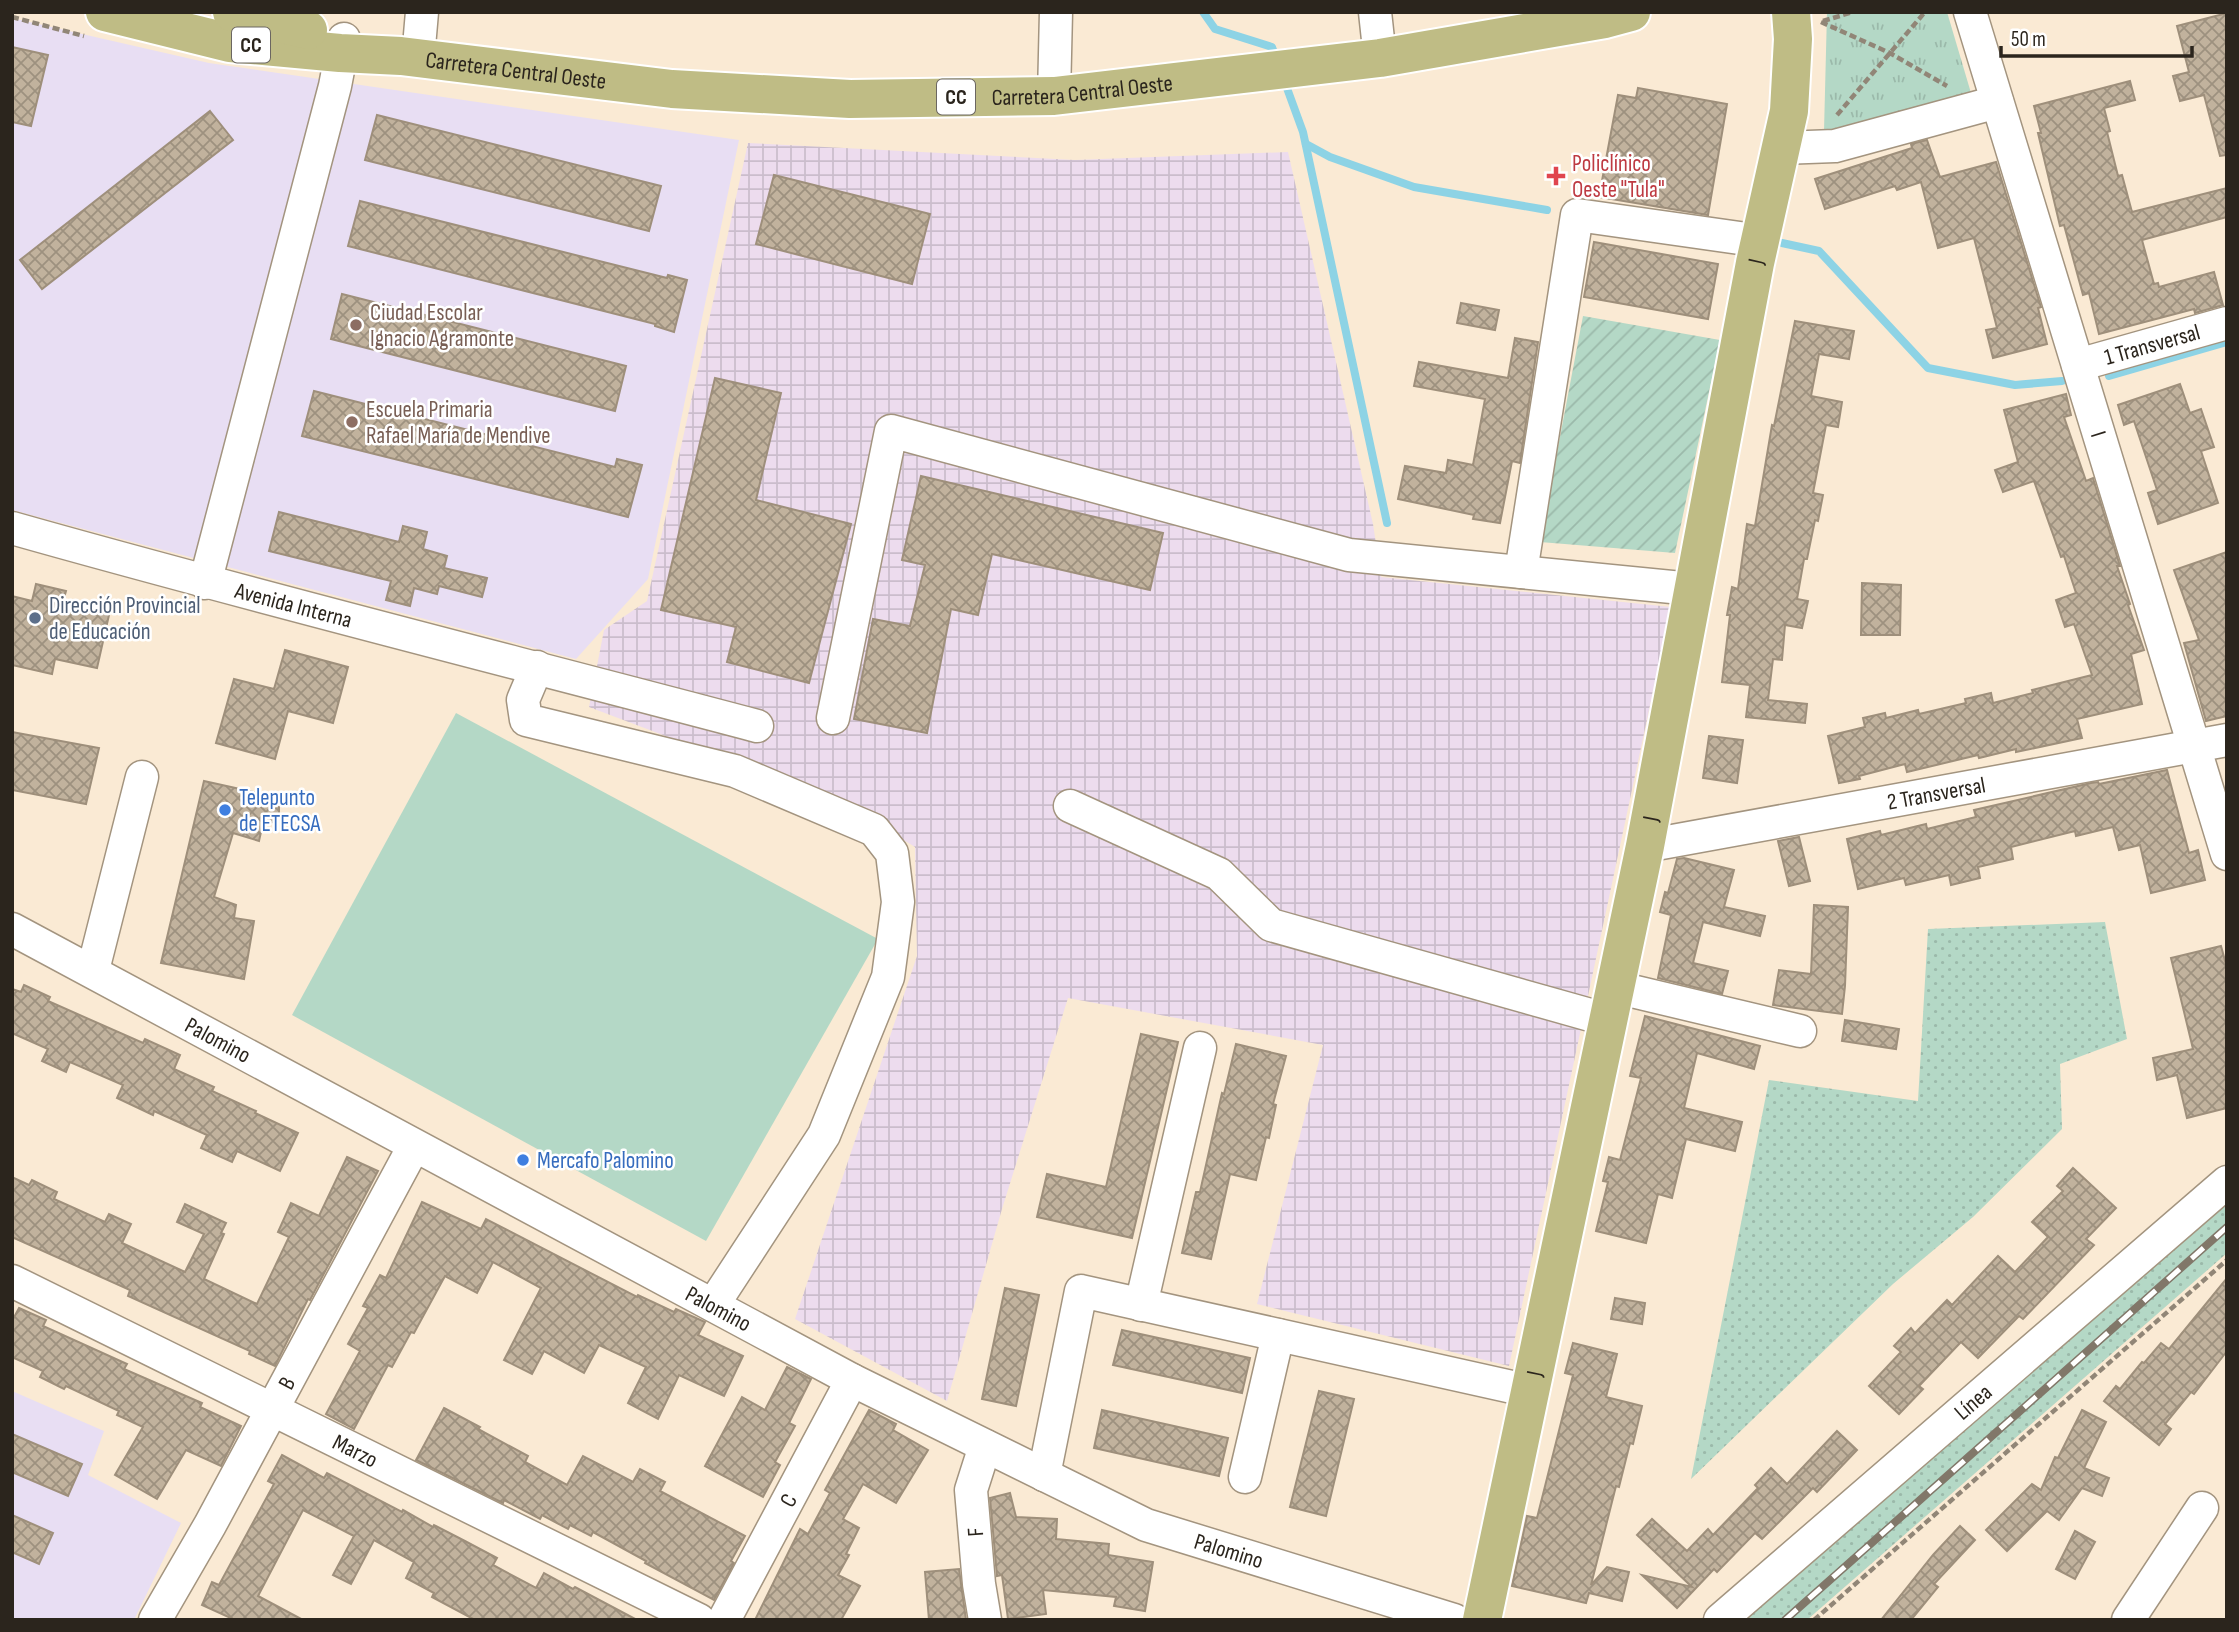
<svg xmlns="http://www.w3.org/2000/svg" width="2239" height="1632" viewBox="0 0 2239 1632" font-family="'Sofia Sans Condensed',sans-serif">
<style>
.industrial{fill:url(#industrial-grid)}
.education{fill:#e8def3}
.grass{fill:url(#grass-dots)}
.park{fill:url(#park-tufts)}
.garden{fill:url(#garden-furrows)}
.pitch{fill:#b4d8c6}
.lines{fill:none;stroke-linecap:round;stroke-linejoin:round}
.stream{stroke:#8dd3e5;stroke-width:8}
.building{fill:url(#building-cross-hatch);stroke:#9e8f7b;stroke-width:2}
.minor-casing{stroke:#a3947f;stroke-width:35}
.major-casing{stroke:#fff;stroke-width:42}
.path{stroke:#918677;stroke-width:4.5;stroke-dasharray:7 3.5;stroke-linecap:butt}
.minor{stroke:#fff;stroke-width:32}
.major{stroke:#bfbc85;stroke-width:38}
.rail-casing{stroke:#817769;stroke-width:8}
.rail{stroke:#fff;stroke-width:5;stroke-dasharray:16;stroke-linecap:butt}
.health-dot{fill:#e0444e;stroke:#fff;stroke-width:2.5}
.education-dot{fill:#8d6e63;stroke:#fff;stroke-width:2.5}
.service-dot{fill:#5c6f8a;stroke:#fff;stroke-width:2.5}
.shop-dot{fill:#3f7fe0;stroke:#fff;stroke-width:2.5}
.labels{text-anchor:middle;stroke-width:5;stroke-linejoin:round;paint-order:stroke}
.shield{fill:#fff;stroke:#6b6661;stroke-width:2}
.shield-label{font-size:21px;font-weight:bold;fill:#2b251d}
.street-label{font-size:23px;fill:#2b251d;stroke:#fff}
.health-label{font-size:23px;fill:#be3a42;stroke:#fff;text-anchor:start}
.education-label{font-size:23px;fill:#785e54;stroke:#fff;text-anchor:start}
.service-label{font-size:23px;fill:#4e5e75;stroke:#fff;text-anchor:start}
.shop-label{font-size:23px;fill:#366cbe;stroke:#fff;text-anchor:start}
</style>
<defs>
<pattern id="industrial-grid" width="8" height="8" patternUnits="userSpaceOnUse" patternTransform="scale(1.75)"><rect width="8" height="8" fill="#eddcee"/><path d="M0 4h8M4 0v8" fill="none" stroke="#cbbdcc"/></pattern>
<pattern id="grass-dots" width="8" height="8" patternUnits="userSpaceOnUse" patternTransform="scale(1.75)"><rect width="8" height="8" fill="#b4d8c6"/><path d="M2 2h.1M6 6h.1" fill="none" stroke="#9bb9aa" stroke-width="1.8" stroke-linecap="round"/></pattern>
<pattern id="park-tufts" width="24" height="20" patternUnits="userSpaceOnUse" patternTransform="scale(1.75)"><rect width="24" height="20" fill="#b4d8c6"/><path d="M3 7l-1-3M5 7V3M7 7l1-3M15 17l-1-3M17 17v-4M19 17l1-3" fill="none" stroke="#9bb9aa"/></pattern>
<pattern id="garden-furrows" width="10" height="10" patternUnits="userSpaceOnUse" patternTransform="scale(1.75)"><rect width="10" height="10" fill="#b4d8c6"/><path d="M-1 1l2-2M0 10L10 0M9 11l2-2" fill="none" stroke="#9bb9aa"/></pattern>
<pattern id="building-cross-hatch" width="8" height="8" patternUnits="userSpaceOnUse" patternTransform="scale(1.75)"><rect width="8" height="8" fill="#c1b29d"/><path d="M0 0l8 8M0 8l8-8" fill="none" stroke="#9d917f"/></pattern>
</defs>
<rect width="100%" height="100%" fill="#faead4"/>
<path class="industrial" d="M748,143L1075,160L1288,152L1373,524L1381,577L1671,607L1509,1366L1257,1304L1323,1045L1068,998L1002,1209L947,1401L795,1319L917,956L915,847L845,804L589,707L604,630L647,601Z"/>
<g class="education">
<path d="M12,18L209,63L739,140L648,579L576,659L12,510Z"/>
<path d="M12,1391L104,1431L88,1475L181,1523L134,1620H12Z"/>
</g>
<g class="grass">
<path d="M2105,922L2127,1039L2060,1064L2062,1129L1973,1217L1893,1284L1691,1479L1769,1080L1918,1101L1928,929Z"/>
<path d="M2227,1179V1253L1807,1620H1713Z"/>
</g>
<path class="park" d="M1827,12H1947L1971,93L1824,131Z"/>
<path class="garden" d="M1583,316L1720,340L1675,553L1540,542Z"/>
<path class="pitch" d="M456,713L878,939L706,1241L292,1015Z"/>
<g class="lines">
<g class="stream">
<path d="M1203,12L1215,29L1272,47L1277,61"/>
<path d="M1284,80L1303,132L1387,523"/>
<path d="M1306,144L1330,157L1414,187L1547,210"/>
<path d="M1782,243L1819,251L1928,368L2015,385L2062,381"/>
<path d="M2109,376L2227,342"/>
</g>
</g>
<g class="building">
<path d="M2227,13V155L2220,156L2204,95L2180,101L2173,76L2189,72L2177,26Z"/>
<path d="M12,47L48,55L31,126L12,122Z"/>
<path d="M2130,81L2135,100L2104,108L2110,131L2107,132L2118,176L2122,175L2132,212L2227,188V217L2142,240L2154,284L2158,283L2159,287L2214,272L2223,305L2195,313L2194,309L2099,334L2089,293L2083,295L2064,225L2060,226L2038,133H2041L2034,106Z"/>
<path d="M1638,88L1727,104L1708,215L1599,197L1618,95L1636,98Z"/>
<path d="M210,111L233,140L42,289L20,260Z"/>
<path d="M377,115L661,186L649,231L365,160Z"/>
<path d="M1927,140L1940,177L1996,162L2041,307L2038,308L2047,344L1993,358L1986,330L1997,328L1974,238L1938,248L1921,182L1897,190L1895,186L1825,209L1815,179L1912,148L1911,144Z"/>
<path d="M774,175L930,214L912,284L756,244Z"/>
<path d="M360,201L667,278L668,275L687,280L674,332L655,326V324L348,246Z"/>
<path d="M1594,242L1718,264L1708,319L1584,297Z"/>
<path d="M342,294L626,366L615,411L331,339Z"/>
<path d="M1461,303L1499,310L1495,330L1457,323Z"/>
<path d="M1795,321L1854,331L1849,359L1819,354L1811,396L1842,402L1838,427L1826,425L1813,493L1823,495L1818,521L1815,520L1807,559H1804L1797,599L1808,601L1802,628L1785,625L1782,660L1773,659L1768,700L1807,704L1805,723L1746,717L1750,685L1722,682L1730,615H1727L1732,587L1738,589L1747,524L1755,526L1772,425L1774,426Z"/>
<path d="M1515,338L1538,342L1520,463L1512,461L1500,523L1473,519L1474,515L1398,499L1405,466L1446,473L1448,460L1473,465L1485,399L1414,386L1419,362L1508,378Z"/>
<path d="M715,378L781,393L756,500L851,524L809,683L727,662L736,627L661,610Z"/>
<path d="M2180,384L2190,413L2201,409L2214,447L2201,451L2218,503L2158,524L2148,493L2157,490L2134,421L2124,425L2118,405Z"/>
<path d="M314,391L615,467L617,459L642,465L628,517L302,436Z"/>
<path d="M2066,394L2071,415L2064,417L2086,481L2093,478L2120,566H2117L2130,604L2128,605L2144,650L2131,654L2142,704L2077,719L2082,738L2016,752V749L1979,758L1978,755L1907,772L1905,764L1859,776L1860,779L1839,783L1828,736L1865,727L1863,718L1885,713L1886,718L1918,710L1919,714L1966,703L1965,699L1991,693L1993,703L2033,693L2032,690L2092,675L2074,624L2065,627L2056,600L2076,593L2064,556L2061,557L2034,481L2003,492L1995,470L2018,462L2004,410Z"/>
<path d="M921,476L1163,533L1150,590L992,554L978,615L951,609L927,733L854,719L873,619L910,626L925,565L902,560Z"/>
<path d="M279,512L399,542L403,526L427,532L423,549L447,556L444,568L487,578L482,597L439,586L437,594L414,588L410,606L386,600L391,581L269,551Z"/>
<path d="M2227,552V716L2206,721L2184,643L2199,640L2174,570Z"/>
<path d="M1862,583L1901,585L1900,635H1861Z"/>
<path d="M36,584L66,591L62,605L109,615L97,668L55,659L52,674L12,665V596L32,601Z"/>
<path d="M285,650L348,667L333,723L288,711L275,759L216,743L234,679L274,689Z"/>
<path d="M12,732L99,748L86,804L12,790Z"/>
<path d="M1709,736L1743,740L1737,783L1703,778Z"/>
<path d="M2167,770L2189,853L2198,850L2205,880L2151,893L2140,845L2119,850L2113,827L2076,836L2075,831L2011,847L2013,859L1978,867L1980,878L1951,885L1949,875L1906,885L1904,878L1858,889L1847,839L1880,831L1881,835L1926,824L1927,829L1976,817L1974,810L2091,783L2098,782L2099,784Z"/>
<path d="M204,781L276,797L279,807V813L274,822L263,823L259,841L233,833L214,897L236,905L234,918L254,921L244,979L161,963Z"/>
<path d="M1799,837L1810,881L1789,886L1778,841Z"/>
<path d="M1684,858L1734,870L1724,907L1765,916L1760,936L1703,922L1693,963L1728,971L1722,994L1658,978L1671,915L1660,912L1665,892L1668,893L1677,859Z"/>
<path d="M1814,905L1848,907L1845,986L1842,1014L1773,1005L1779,970L1811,974Z"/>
<path d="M2221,946L2227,968V1108L2187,1118L2177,1075L2157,1080L2153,1058L2193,1049L2171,958Z"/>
<path d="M24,985L50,997L48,1001L143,1043L145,1039L180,1055L174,1069L214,1087L212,1091L256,1111L255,1113L298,1133L280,1171L237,1151L232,1162L201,1148L207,1135L154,1111L153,1115L117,1098L123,1085L70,1062L66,1072L42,1061L48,1049L12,1033V989L21,992Z"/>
<path d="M1645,1016L1760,1046L1754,1069L1697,1053L1684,1108L1742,1122L1735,1151L1686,1139L1672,1198L1658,1194L1646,1243L1596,1231L1608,1182L1603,1181L1609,1157L1620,1160L1641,1078L1630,1076Z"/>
<path d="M1845,1020L1899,1029L1896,1049L1842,1041Z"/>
<path d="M1141,1034L1178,1042L1132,1238L1037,1217L1047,1174L1106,1187Z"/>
<path d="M1236,1044L1286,1056L1273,1104L1276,1105L1269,1138L1266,1137L1256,1180L1230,1174L1211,1259L1182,1253L1196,1192H1200L1222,1093L1224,1094Z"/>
<path d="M347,1157L378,1171L310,1300L308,1299L275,1366L249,1354L250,1351L128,1296L130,1290L12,1237V1177L29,1185L32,1180L57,1192L54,1199L105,1222L109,1214L131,1224L122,1243L185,1272L204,1234L177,1222L185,1204L226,1223L221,1233L224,1234L204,1279L257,1304L289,1237L278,1232L291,1203L319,1216Z"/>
<path d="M2073,1168L2116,1208L2086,1239L2094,1245L2023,1319L2019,1316L1978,1358L1961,1342L1919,1386L1923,1389L1899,1414L1869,1386L1901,1352L1894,1346L1911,1328L1915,1333L1947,1300L1952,1305L1998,1256L2015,1272L2048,1237L2032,1222L2063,1191L2057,1186Z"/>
<path d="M422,1202L481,1229L486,1219L637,1297L638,1295L674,1312L676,1309L705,1322L698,1335L743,1356L724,1396L679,1375L658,1419L628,1403L646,1367L599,1345L584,1373L544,1351L532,1374L504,1360L541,1288L493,1262L477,1293L445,1276L414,1333L411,1332L392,1367L388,1365L354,1429L326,1414L360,1351L348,1344L368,1308L363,1306L380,1275L386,1278Z"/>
<path d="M2227,1278V1351L2194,1394L2191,1392L2165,1424L2171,1429L2159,1445L2104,1401L2116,1386L2120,1389L2142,1362L2144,1363L2161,1343L2169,1349Z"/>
<path d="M1005,1288L1039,1295L1016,1406L982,1399Z"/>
<path d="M1615,1298L1645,1303L1642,1324L1611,1319Z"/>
<path d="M19,1308L46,1320L43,1326L127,1364L124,1369L202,1403L200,1407L241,1426L221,1466L186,1450L157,1499L115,1475L143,1427L117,1415L119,1411L66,1386L64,1389L40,1377L43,1371L12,1357V1321Z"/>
<path d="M1122,1330L1250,1358L1242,1393L1113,1365Z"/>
<path d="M1573,1343L1617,1354L1606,1397L1642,1406L1633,1444L1630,1443L1619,1487L1616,1486L1591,1585L1607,1567L1629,1572L1622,1601L1589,1593L1586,1603L1512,1586L1527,1516L1537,1518L1573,1375L1565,1373Z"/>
<path d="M787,1367L811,1379L789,1423L795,1426L775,1462L780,1465L763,1497L705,1466L742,1397L765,1410Z"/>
<path d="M1319,1391L1354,1399L1326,1516L1290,1507Z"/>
<path d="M444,1408L480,1427L478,1429L528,1456L525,1462L567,1485L583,1456L633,1482L640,1469L665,1482L660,1491L745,1536L731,1561L734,1563L714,1600L645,1563L646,1561L593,1532L591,1536L570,1525L568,1529L542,1515L540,1519L504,1500L503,1503L416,1460Z"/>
<path d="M869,1410L896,1424L893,1430L928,1450L896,1503L863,1484L843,1519L859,1528L846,1554L849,1555L838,1575L860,1586L841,1620H755L800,1529L808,1534L830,1493L825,1490Z"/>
<path d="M1102,1410L1228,1438L1219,1476L1094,1448Z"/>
<path d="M2082,1410L2106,1422L2084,1468L2109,1478L2102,1496L2082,1488L2059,1520L2047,1511L2007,1551L1986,1530L2032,1484L2041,1490L2055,1457L2058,1458Z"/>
<path d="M1837,1431L1857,1450L1817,1492L1813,1488L1762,1539L1755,1533L1717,1572L1714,1569L1677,1608L1642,1575L1692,1587L1637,1535L1652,1519L1687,1551L1708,1529L1713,1535L1758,1488L1755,1485L1771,1468L1787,1484Z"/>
<path d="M12,1434L82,1464L68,1496L12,1472Z"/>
<path d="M282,1455L324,1478L327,1473L402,1512L403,1510L433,1527L434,1525L463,1540L497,1558L493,1565L536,1588L544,1573L573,1589L575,1587L637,1620H475L432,1597L434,1593L406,1578L414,1562L374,1540L351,1584L333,1575L354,1536L303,1510L258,1596L303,1620H235L202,1605L212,1582L219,1585L274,1484L268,1481Z"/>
<path d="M1010,1493L1016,1517L1057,1519L1056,1539L1109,1544L1108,1555L1153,1562L1145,1611L1114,1606L1116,1597L1043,1590L1046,1614L1008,1619L1002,1575L997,1576L990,1498Z"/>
<path d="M12,1515L53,1533L39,1564L12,1552Z"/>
<path d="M1960,1526L1975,1540L1934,1584L1938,1587L1911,1620H1881L1933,1555Z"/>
<path d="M2075,1531L2095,1542L2075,1579L2056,1569Z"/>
<path d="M959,1569L966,1620H929L925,1572Z"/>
</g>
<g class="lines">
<g class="minor-casing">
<g id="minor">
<path d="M1375,12L1380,58"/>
<path id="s1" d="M1970,12L2227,854"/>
<path d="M418,58L422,12"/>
<path d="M1054,96L1056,12"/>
<path d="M1781,148L1835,146L1997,102"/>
<path id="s2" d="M2078,365L2227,323"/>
<path id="s3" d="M12,528C259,598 508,660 757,726"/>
<path d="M1521,572L1577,215L1761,241"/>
<path d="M205,583L335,86L344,39"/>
<path d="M537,667L523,700L526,720L735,771L874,830L892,853L898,902L888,977L824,1135L713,1305"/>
<path d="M833,718L891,431L1349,555L1692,589"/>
<path d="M1070,806L1219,874L1271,925L1608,1020"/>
<path id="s4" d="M1645,846L2227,740"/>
<path id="s5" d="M12,929L852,1380L1146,1525L1454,1620"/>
<path d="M93,970L142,777"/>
<path d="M1615,987L1800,1031"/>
<path id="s6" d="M12,1281L699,1620"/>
<path d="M1141,1305L1200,1048"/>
<path d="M1044,1475L1081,1291L1530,1391"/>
<path d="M1245,1477L1278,1335"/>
<path id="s7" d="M155,1620L210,1525L414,1146"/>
<path id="s8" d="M724,1620L852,1380"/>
<path d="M985,1620L979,1584L971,1490L985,1446"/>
<path id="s9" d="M1720,1620L2227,1182"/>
<path d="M2128,1620L2202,1508"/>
</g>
</g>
<g class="major-casing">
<g id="major">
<path id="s10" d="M105,12L230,43L340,53L401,56L672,89L850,99L1054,96L1380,58L1605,19L1631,12"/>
<path d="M232,12L308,30"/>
<path id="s11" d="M1482,1620L1645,846L1755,263L1789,111L1793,39L1791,12"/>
</g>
</g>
<g class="path">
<path d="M12,17L84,36"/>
<path d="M1823,21L1853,12"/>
<path d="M1821,22L1890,53L1947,86"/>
<path d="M1837,115L1925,12"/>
<path d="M1814,1620L2227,1260"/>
</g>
<use href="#minor" class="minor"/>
<use href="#major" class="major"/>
<g class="rail-casing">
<path id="rail" d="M1785,1620L2227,1227"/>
</g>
<use href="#rail" class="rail"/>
</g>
<path class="health-dot" d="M1552.5 165.5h7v7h7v7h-7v7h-7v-7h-7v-7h7z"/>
<g class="education-dot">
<circle cx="356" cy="325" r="7"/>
<circle cx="352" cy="422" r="7"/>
</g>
<circle class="service-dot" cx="35" cy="618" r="7"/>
<g class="shop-dot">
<circle cx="225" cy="810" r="7"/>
<circle cx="523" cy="1160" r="7"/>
</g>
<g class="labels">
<g class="shield">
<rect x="232" y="27.5" width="38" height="35" rx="5"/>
<rect x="937" y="79.5" width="38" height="35" rx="5"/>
</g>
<g class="shield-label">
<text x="251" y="52">CC</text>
<text x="956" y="104">CC</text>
</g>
<g class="street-label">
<text dy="8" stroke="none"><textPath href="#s10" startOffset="416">Carretera Central Oeste</textPath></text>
<text dy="8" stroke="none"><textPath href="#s10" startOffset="984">Carretera Central Oeste</textPath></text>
<text dy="8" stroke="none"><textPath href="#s11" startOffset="1386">J</textPath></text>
<text dy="8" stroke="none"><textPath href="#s2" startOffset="77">1 Transversal</textPath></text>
<text dy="8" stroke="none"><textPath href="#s1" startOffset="441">I</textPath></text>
<text dy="8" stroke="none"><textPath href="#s3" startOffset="292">Avenida Interna</textPath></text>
<text dy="8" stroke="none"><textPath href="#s4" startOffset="296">2 Transversal</textPath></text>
<text dy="8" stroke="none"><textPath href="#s11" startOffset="819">J</textPath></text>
<text dy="8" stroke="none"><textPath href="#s5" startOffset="234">Palomino</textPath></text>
<text dy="8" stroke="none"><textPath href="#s5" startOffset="802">Palomino</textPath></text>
<text dy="8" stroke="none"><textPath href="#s11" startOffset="252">J</textPath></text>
<text dy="8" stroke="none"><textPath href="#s7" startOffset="271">B</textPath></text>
<text dy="8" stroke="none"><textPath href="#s9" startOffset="334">Línea</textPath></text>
<text dy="8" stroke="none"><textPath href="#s6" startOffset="383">Marzo</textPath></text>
<text dy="8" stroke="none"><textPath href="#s8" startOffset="136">C</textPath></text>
<text transform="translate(975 1532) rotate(-94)" y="8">F</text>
<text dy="8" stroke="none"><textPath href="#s5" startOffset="1368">Palomino</textPath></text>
</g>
<g class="health-label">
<text x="1572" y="171">Policlínico<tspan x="1572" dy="26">Oeste "Tula"</tspan></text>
</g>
<g class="education-label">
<text x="370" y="320">Ciudad Escolar<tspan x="370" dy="26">Ignacio Agramonte</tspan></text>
<text x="366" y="417">Escuela Primaria<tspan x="366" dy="26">Rafael María de Mendive</tspan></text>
</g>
<g class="service-label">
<text x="49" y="613">Dirección Provincial<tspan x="49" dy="26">de Educación</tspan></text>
</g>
<g class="shop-label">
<text x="239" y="805">Telepunto<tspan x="239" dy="26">de ETECSA</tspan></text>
<text x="537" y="1168">Mercafo Palomino</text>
</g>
</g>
<rect width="2239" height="1632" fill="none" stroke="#2b251d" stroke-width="28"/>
<path d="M2001 46v10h191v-10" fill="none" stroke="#2b251d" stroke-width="3.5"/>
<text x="2011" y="46" font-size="21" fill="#2b251d" stroke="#ffffff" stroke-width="5" paint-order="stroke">50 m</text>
</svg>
